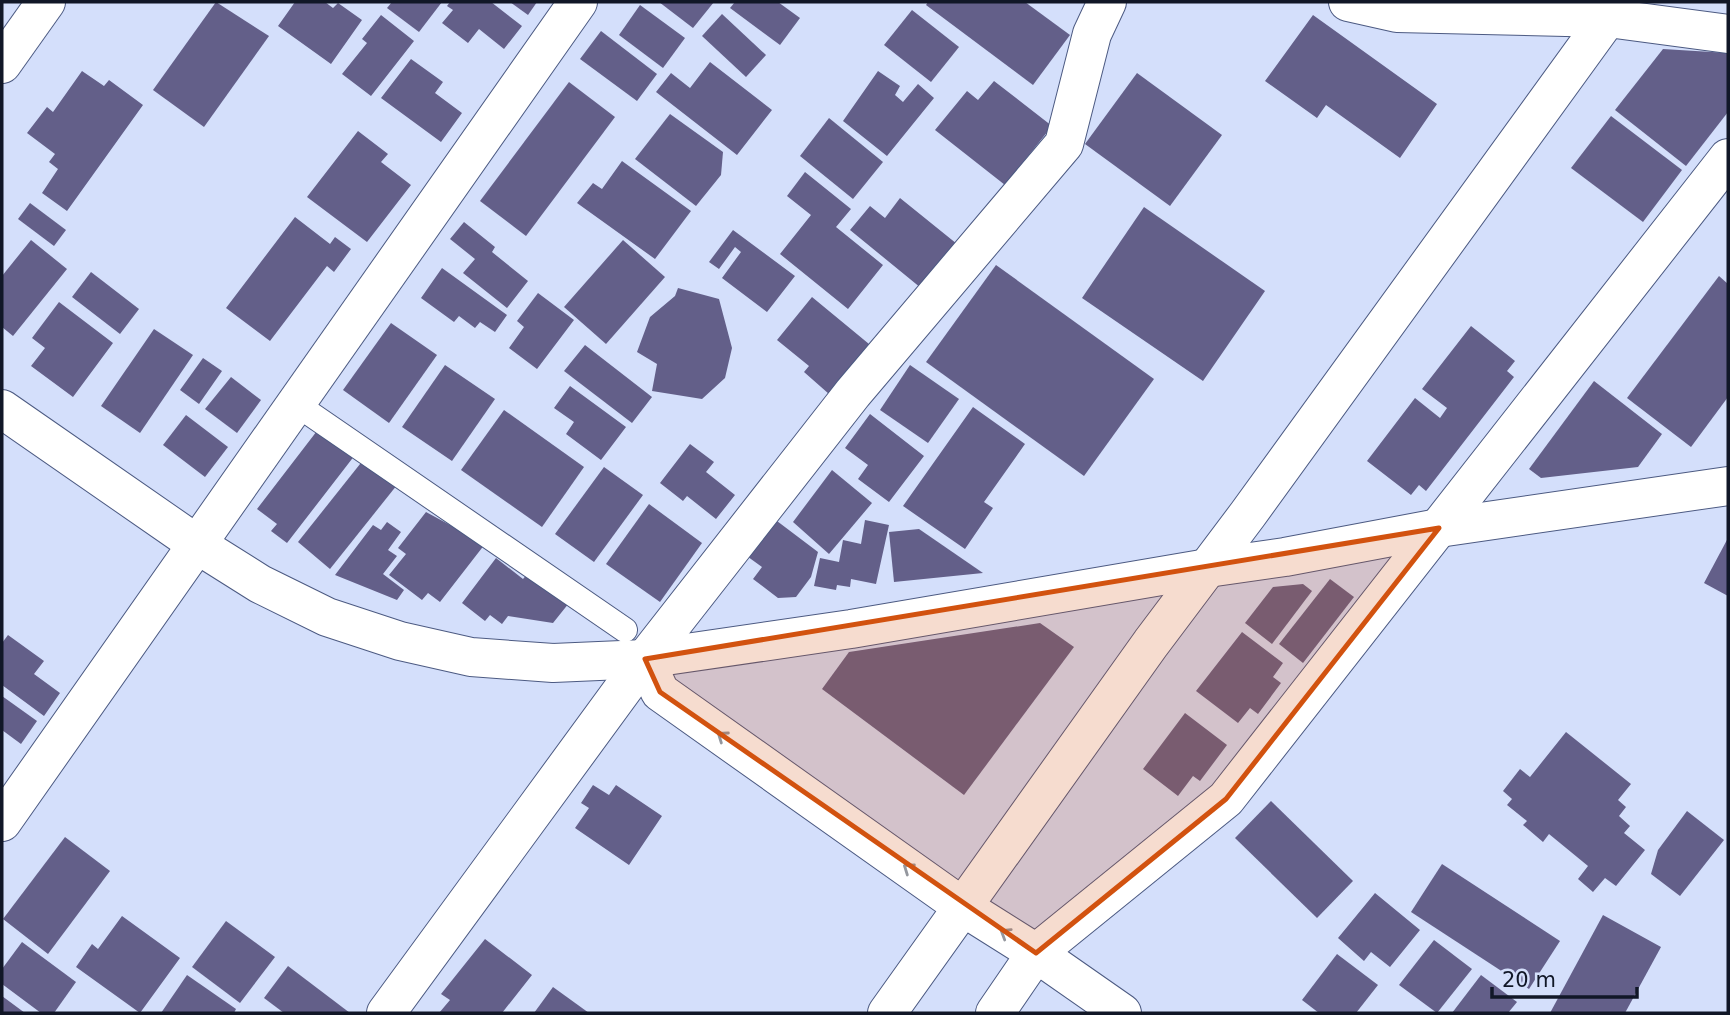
<svg xmlns="http://www.w3.org/2000/svg" width="1730" height="1015" viewBox="0 0 1730 1015" font-family="'DejaVu Sans',sans-serif">
<style>
.building{fill:#635f89}
.lines{fill:none;stroke-linecap:round;stroke-linejoin:round}
.lane-casing{stroke:#4c5a82;stroke-width:26}
.street-casing{stroke:#4c5a82;stroke-width:40}
.secondary-casing{stroke:#4c5a82;stroke-width:40}
.lane{stroke:#fff;stroke-width:24}
.street{stroke:#fff;stroke-width:38}
.secondary{stroke:#fff;stroke-width:38}
.oneway{stroke:#94979e}
.marked{fill:#d2520f;fill-opacity:0.2;stroke:#d2520f;stroke-width:5;stroke-linejoin:round}
</style>
<rect width="100%" height="100%" fill="#d4dffb"/>
<g class="building">
<path d="M216,2L269,36L204,127L153,90Z"/>
<path d="M295,2H325L333,8L338,3L362,20L331,64L278,26Z"/>
<path d="M392,2H442L419,32L387,8Z"/>
<path d="M450,2H491L522,26L504,49L479,29L468,43L442,23L453,10L447,6Z"/>
<path d="M510,2H537L528,15Z"/>
<path d="M659,2H714L693,28Z"/>
<path d="M735,2H778L800,18L780,45L730,8Z"/>
<path d="M928,2H1025L1070,35L1033,85L926,5Z"/>
<path d="M640,5L685,38L663,68L619,35Z"/>
<path d="M912,10L959,47L931,82L884,45Z"/>
<path d="M722,14L766,55L746,77L702,36Z"/>
<path d="M381,15L414,41L371,96L342,74L367,43L362,39Z"/>
<path d="M1313,15L1437,104L1400,158L1326,105L1317,118L1265,81Z"/>
<path d="M601,31L657,74L637,101L580,59Z"/>
<path d="M1663,49L1728,53V112L1686,166L1615,110Z"/>
<path d="M411,59L443,82L435,93L462,113L441,142L381,98Z"/>
<path d="M710,62L772,110L737,155L656,92L671,73L690,88Z"/>
<path d="M82,71L104,86L109,80L143,105L67,211L42,193L58,169L49,162L55,154L27,133L47,107L53,112Z"/>
<path d="M878,71L900,86L895,95L903,102L918,84L934,98L887,156L843,121Z"/>
<path d="M1137,73L1222,135L1170,206L1085,144Z"/>
<path d="M994,81L1052,126L1005,185L935,130L967,91L978,100Z"/>
<path d="M569,82L615,117L526,236L480,201Z"/>
<path d="M670,114L723,152L721,175L696,206L635,159Z"/>
<path d="M1611,116L1682,170L1643,222L1571,168Z"/>
<path d="M829,118L883,162L853,199L800,156Z"/>
<path d="M358,131L388,154L381,162L411,185L367,242L307,197Z"/>
<path d="M622,161L691,211L655,259L577,203L593,183L602,189Z"/>
<path d="M805,172L851,209L836,227L883,265L848,309L780,254L811,215L787,196Z"/>
<path d="M900,198L957,244L921,288L850,230L870,206L885,218Z"/>
<path d="M30,203L66,230L54,246L18,219Z"/>
<path d="M1144,207L1265,291L1203,381L1082,298Z"/>
<path d="M295,217L330,244L335,237L351,249L334,272L327,266L270,341L226,308Z"/>
<path d="M464,222L495,247L492,252L528,281L507,308L463,273L475,259L450,239Z"/>
<path d="M733,230L795,276L767,312L722,278L741,252L735,247L719,269L709,262Z"/>
<path d="M31,240L67,269L13,336L2,327V276Z"/>
<path d="M623,240L665,277L606,344L564,307Z"/>
<path d="M996,265L1154,379L1084,476L926,362Z"/>
<path d="M442,268L507,315L495,332L480,322L475,328L459,316L454,322L421,298Z"/>
<path d="M91,272L139,309L120,334L72,297Z"/>
<path d="M1719,276L1728,284V397L1691,447L1627,398Z"/>
<path d="M678,288L719,299L732,348L725,378L702,399L652,391L657,364L637,352L650,317L675,296Z"/>
<path d="M538,293L574,320L537,369L509,348L524,327L517,321Z"/>
<path d="M812,297L869,344L829,394L804,372L809,366L777,340Z"/>
<path d="M59,302L113,343L73,397L31,366L45,348L32,338Z"/>
<path d="M391,323L437,355L389,423L343,390Z"/>
<path d="M1471,326L1515,361L1507,371L1514,377L1426,491L1419,485L1411,495L1367,461L1415,398L1440,418L1447,408L1422,389Z"/>
<path d="M154,329L193,355L140,433L101,406Z"/>
<path d="M585,345L652,397L632,423L564,371Z"/>
<path d="M203,358L222,371L199,404L180,390Z"/>
<path d="M445,365L495,399L452,461L402,427Z"/>
<path d="M910,365L959,399L928,443L880,410Z"/>
<path d="M231,377L261,400L237,433L205,409Z"/>
<path d="M1594,381L1662,434L1638,467L1541,478L1529,469Z"/>
<path d="M570,386L626,427L601,460L566,434L574,422L554,408Z"/>
<path d="M973,407L1025,444L984,502L993,508L965,549L903,506Z"/>
<path d="M504,410L584,467L542,527L461,470Z"/>
<path d="M870,414L924,456L889,502L858,479L868,465L845,448Z"/>
<path d="M186,415L228,447L205,477L163,445Z"/>
<path d="M320,427L355,455L287,543L271,531L277,524L257,509Z"/>
<path d="M690,444L714,462L706,472L735,495L716,519L687,496L683,501L660,483Z"/>
<path d="M364,459L397,485L330,569L298,542Z"/>
<path d="M604,467L643,495L594,562L555,534Z"/>
<path d="M832,470L872,503L829,554L793,522Z"/>
<path d="M649,504L702,543L660,602L606,564Z"/>
<path d="M426,512L485,544L440,602L428,593L422,600L389,575L406,554L398,548Z"/>
<path d="M773,518L818,552L811,577L796,597L778,598L753,579L762,567L744,554Z"/>
<path d="M865,520L889,525L876,584L851,579L850,587L837,585L836,590L814,586L820,558L839,562L843,540L861,544Z"/>
<path d="M387,522L401,532L388,550L397,556L383,574L404,590L397,600L335,575L373,525L381,530Z"/>
<path d="M919,529L983,573L894,582L889,532Z"/>
<path d="M1728,538V596L1704,583Z"/>
<path d="M496,558L523,579L529,572L569,603L553,623L508,616L502,624L490,615L485,621L462,603Z"/>
<path d="M1330,579L1354,597L1303,663L1279,644Z"/>
<path d="M1303,584L1312,591L1272,644L1245,623L1273,587Z"/>
<path d="M1040,623L1074,647L964,795L822,689L849,652Z"/>
<path d="M1242,632L1283,663L1273,677L1281,683L1258,714L1250,708L1238,723L1196,691Z"/>
<path d="M8,635L44,661L34,674L60,693L44,716L2,685V643Z"/>
<path d="M2,696L37,721L21,744L2,730Z"/>
<path d="M1185,713L1227,745L1200,781L1193,776L1178,796L1143,769Z"/>
<path d="M1566,732L1631,784L1618,800L1626,807L1619,816L1630,826L1624,833L1645,850L1616,886L1605,878L1593,892L1578,879L1588,866L1549,834L1543,842L1523,825L1527,821L1507,805L1512,799L1503,791L1520,769L1530,777Z"/>
<path d="M593,785L609,795L616,785L662,816L629,865L575,828L589,808L581,803Z"/>
<path d="M1271,801L1353,881L1317,918L1235,838Z"/>
<path d="M1687,811L1724,840L1680,896L1651,874L1658,850Z"/>
<path d="M65,837L110,871L48,954L3,919Z"/>
<path d="M1442,864L1560,941L1529,989L1411,912Z"/>
<path d="M1375,893L1420,930L1390,967L1371,952L1364,961L1338,938Z"/>
<path d="M1603,915L1661,947L1625,1013H1550Z"/>
<path d="M122,916L180,958L140,1013L76,967L92,944L98,949Z"/>
<path d="M226,921L275,957L240,1003L192,967Z"/>
<path d="M485,939L532,975L502,1013H439L450,1000L441,994Z"/>
<path d="M1434,940L1472,969L1437,1013L1399,985Z"/>
<path d="M22,942L76,982L54,1013H41L2,984V969Z"/>
<path d="M1337,954L1378,985L1356,1013H1319L1302,1000Z"/>
<path d="M288,966L350,1013H284L264,998Z"/>
<path d="M187,975L236,1009L234,1013H161Z"/>
<path d="M1481,975L1517,1002L1508,1013H1452Z"/>
<path d="M553,987L589,1013H534Z"/>
<path d="M2,996L25,1013H2Z"/>
</g>
<g class="lines">
<g class="lane-casing">
<path id="lane" d="M296,404L625,630"/>
</g>
<g class="street-casing">
<g id="street">
<path d="M1348,2L1397,13L1608,18L1728,34"/>
<path d="M2,64L46,2"/>
<path d="M645,659L660,692L963,907L1036,953L1122,1013"/>
<path d="M2,822L578,2"/>
<path d="M386,1013L645,659L853,393L1064,144L1092,34L1107,2"/>
<path d="M995,1013L1036,953L1226,799L1728,158"/>
</g>
</g>
<g class="secondary-casing">
<g id="secondary">
<path d="M2,409L198,545L260,584L327,617L400,641L471,657L553,663L645,659L851,629L1208,568L1285,557L1439,528L1728,486"/>
<path d="M887,1013L1151,643L1248,514L1619,2"/>
</g>
</g>
<use href="#lane" class="lane"/>
<use href="#street" class="street"/>
<use href="#secondary" class="secondary"/>
</g>
<defs><path id="oneway-chevron" d="M-2-3.5L2.5 0L-2 3.5" fill="none" stroke-width="1.6" stroke-linecap="round" stroke-linejoin="round" transform="scale(1.75)"/></defs>
<g class="oneway">
<use href="#oneway-chevron" transform="translate(722 736) rotate(-145)"/>
<use href="#oneway-chevron" transform="translate(908 868) rotate(-145)"/>
<use href="#oneway-chevron" transform="translate(1005 933) rotate(-148)"/>
</g>
<path class="marked" d="M1439,528L1226,799L1036,953L660,692L645,659Z"/>
<rect width="1730" height="1015" fill="none" stroke="#111727" stroke-width="7"/>
<path d="M1492 987v10h145v-10" fill="none" stroke="#111727" stroke-width="3.5"/>
<text x="1502" y="987" font-size="21" fill="#111727" stroke="#d4dffb" stroke-width="5" paint-order="stroke">20 m</text>
</svg>
